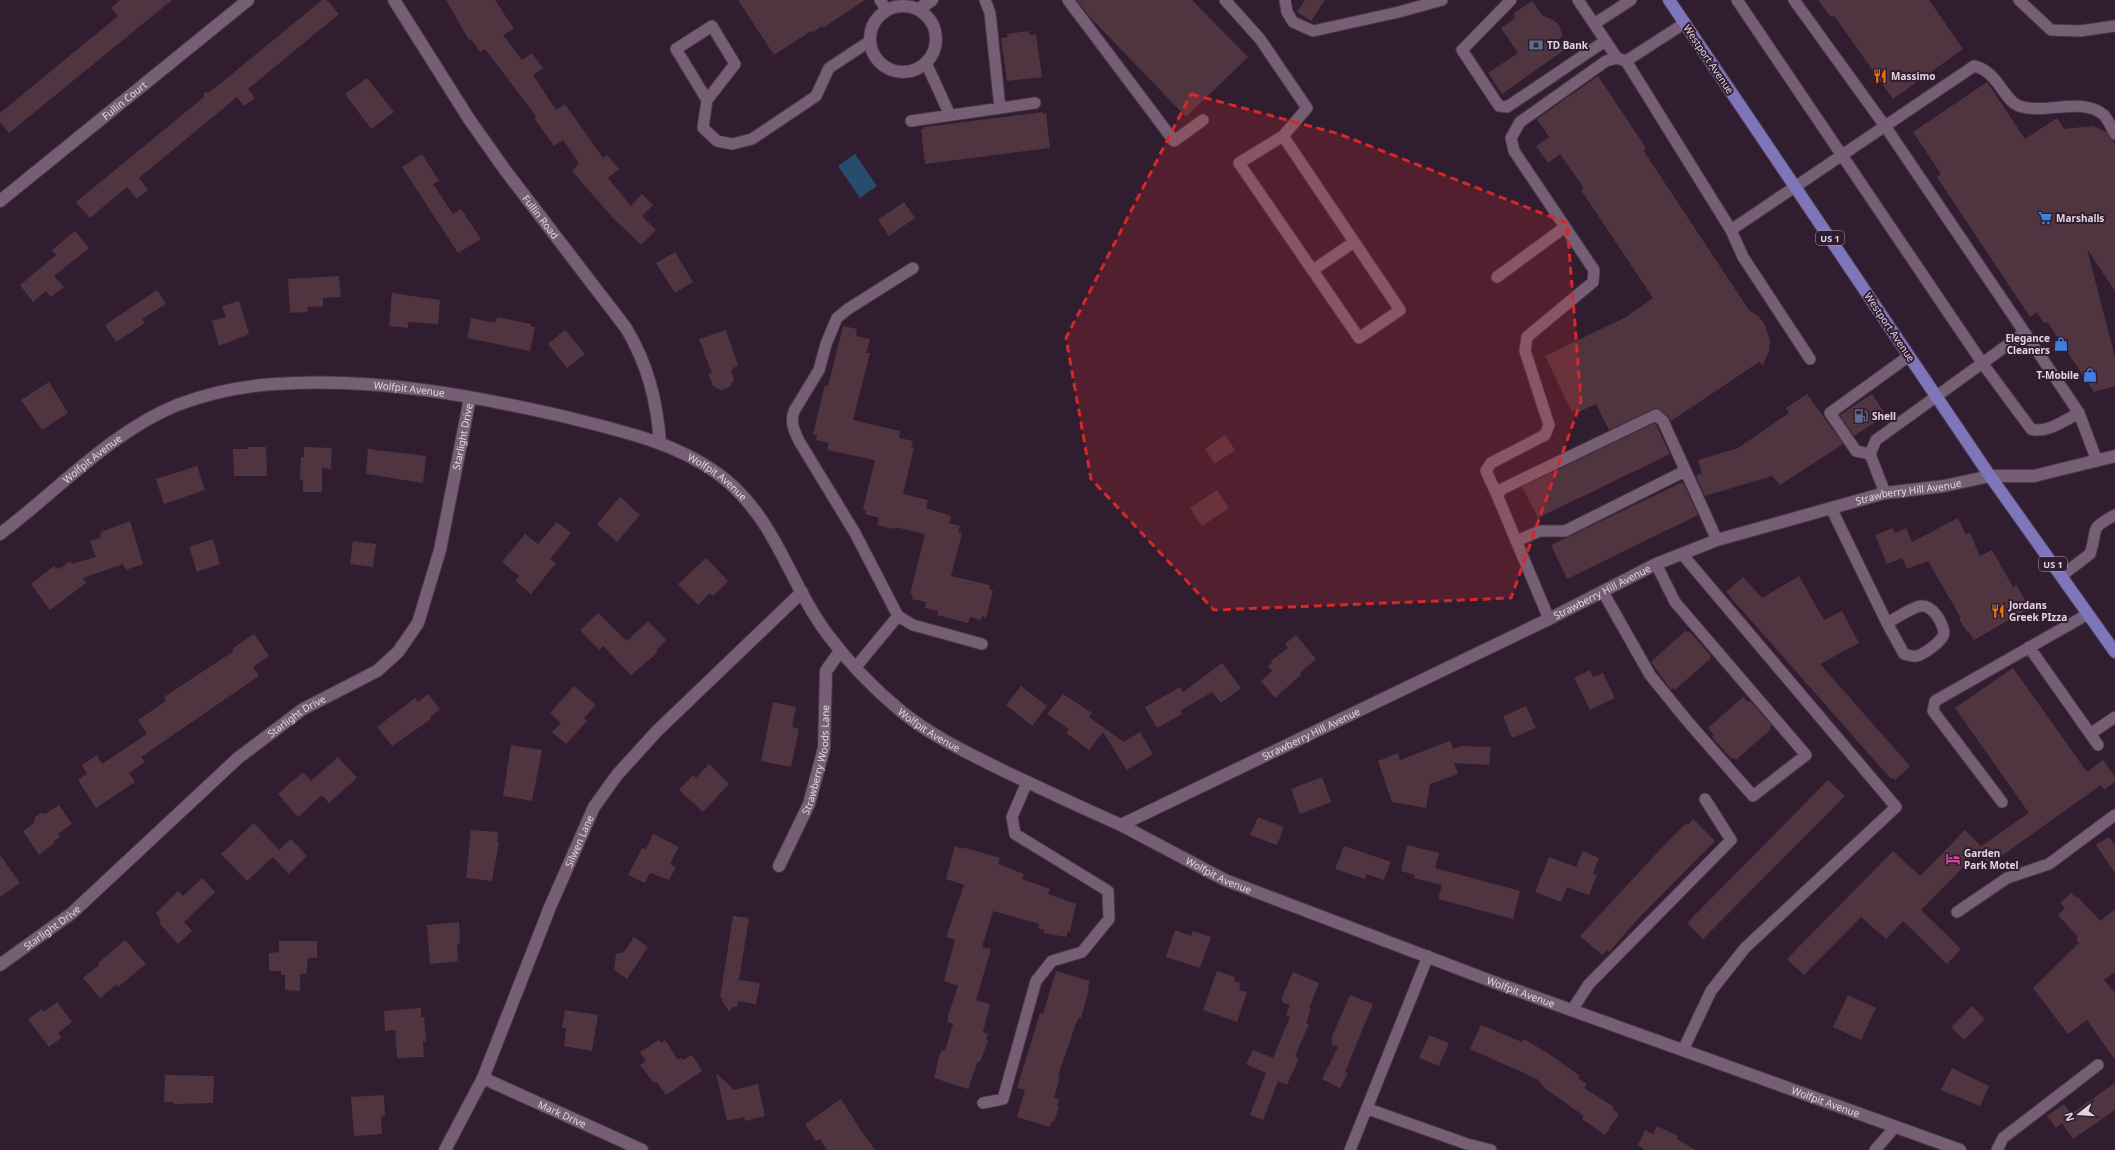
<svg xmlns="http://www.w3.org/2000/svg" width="2115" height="1150" viewBox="0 0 2115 1150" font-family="'Noto Sans',sans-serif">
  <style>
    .water { fill: #284c6d }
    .building { fill: #503541 }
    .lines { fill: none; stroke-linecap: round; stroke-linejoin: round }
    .service-casing { stroke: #473847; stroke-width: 13 }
    .minor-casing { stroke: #473847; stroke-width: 14 }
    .tertiary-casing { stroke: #473847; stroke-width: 14 }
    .secondary-casing { stroke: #473847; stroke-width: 14 }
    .primary-casing { stroke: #473847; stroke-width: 14 }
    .service { stroke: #765f74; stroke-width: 11 }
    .minor { stroke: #765f74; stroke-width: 12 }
    .tertiary { stroke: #765f74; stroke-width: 12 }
    .secondary { stroke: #765f74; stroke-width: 12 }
    .primary { stroke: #7e75bb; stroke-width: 12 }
    .marked { fill: #d62828; fill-opacity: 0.2; stroke: #d62828; stroke-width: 3; stroke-dasharray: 8 5; stroke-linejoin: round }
    .labels { text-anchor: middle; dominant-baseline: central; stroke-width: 4; stroke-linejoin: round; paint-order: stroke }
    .shield { fill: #301d2f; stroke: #ac9dab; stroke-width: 1 }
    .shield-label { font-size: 9px; font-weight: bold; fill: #e1d4e0 }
    .poi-label { font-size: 10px; font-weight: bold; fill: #e1d4e0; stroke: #301d2f; text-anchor: start }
    .street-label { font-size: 10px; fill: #e1d4e0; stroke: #301d2f }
  </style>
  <rect width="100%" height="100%" fill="#301d2f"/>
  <path class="water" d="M855 154 877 186 860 198 838 166Z"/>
  <path class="building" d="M120 0H172L9 133 0 122V113L118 16 111 8Z
    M322 0H327L339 14 248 89 255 98 244 106 237 97 139 178 148 190 137 199 127 187 90 218 76 202 204 97V93L209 92 220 84Z
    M446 0H495L514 29 503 35 522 60 532 53 543 68 533 75 556 110 565 104 603 158 607 155 619 169 608 178 631 206 642 194 653 205 642 216 656 230 641 245 613 218 572 171 579 163 563 140 554 146 534 118 536 116 485 49 480 52 471 39 469 40Z
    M738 0H865L823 28 822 26 812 33 811 31 774 55Z
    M1077 0H1192L1248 57 1186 117 1088 15Z
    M1305 0H1325L1311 21 1297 12Z
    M1818 0H1929L1963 49 1893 99 1835 17 1833 16 1831 17Z
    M1532 1 1542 15 1553 20 1559 25 1563 36 1557 40 1564 50 1502 94 1488 73 1518 53 1501 28 1515 18 1513 14Z
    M1029 31 1030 35 1036 34 1042 77 1007 81 1001 38 1008 37 1007 34Z
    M1598 76 1646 148 1643 150 1749 310 1758 316 1764 323 1770 340 1769 351 1763 365 1759 362 1671 421 1668 416 1656 408 1609 430 1596 404 1576 413 1575 410 1572 412 1545 356 1626 317 1653 298 1581 190 1584 188 1560 154 1548 163 1536 146 1549 137 1537 119Z
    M367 78 394 112 371 129 345 94Z
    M1987 82 2025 139 2057 118 2064 129 2093 126 2106 132 2115 144V291L2087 249 2115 357V386L2094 392 2048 323 2043 322 2037 312 2030 317 1937 177 1941 174 1913 132Z
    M1043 112V114L1046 113 1050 148 925 164 921 129H924V127Z
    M422 154 439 181 433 184 453 214 461 209 481 239 458 253 402 167Z
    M904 202 915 218 889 236 878 220Z
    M75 231 89 248 54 276 64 287 51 297 46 291 33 302 20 285 56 255 52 250Z
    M675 252 693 282 675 293 656 263Z
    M339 276 341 297 323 298V306L307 307 308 312 290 313 288 279Z
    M157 290 166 304 142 319 145 323 116 342 105 325Z
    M392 293 440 300 438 324 408 322V328L389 326Z
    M239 301 249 334 219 346 212 321 226 317 222 306Z
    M497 317 531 324 530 326 535 327 530 351 467 338 471 318 495 323Z
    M843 326 857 329 856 336 870 339 866 353H870L853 420 900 431 899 438 913 441 911 447 914 448 903 494 928 500 926 508 948 515 951 517 949 523 960 526 958 532 962 533 951 576 990 585 989 589 993 590 986 618 982 616 981 620 970 617 968 623 937 615 938 611 925 608 926 602 912 599 913 595 910 594 925 534 895 527 894 529 877 525 879 518 865 514 866 510 863 509 875 460 827 450 829 443 816 440 817 435 813 434 825 385 828 386Z
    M565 330 585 354 567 368 548 344Z
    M726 330 738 365 731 370 734 379 730 387 721 390 713 386 708 374 712 373 699 339Z
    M49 382 68 413 42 430 21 400Z
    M1807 394 1843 444 1780 485 1772 476 1705 496 1696 476 1702 473 1698 460 1738 448 1789 413 1786 408Z
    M1872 394 1886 415 1854 436 1840 415Z
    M1655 423 1670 454 1538 518 1522 487Z
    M1225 435 1235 450 1215 464 1205 449Z
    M248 447H266L267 476H234L233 449H248Z
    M304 447 332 448 331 469 322 468V492H303V480H300L301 457H304Z
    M368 449 426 456 423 483 366 474Z
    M197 466 205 490 164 504 156 479Z
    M1683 482 1698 515 1567 579 1551 545Z
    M1217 490 1229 508 1202 526 1190 508Z
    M620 497 640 515 617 542 597 524Z
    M1958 518 1966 535 1970 533 1980 556 1992 550 2013 587 2016 585 2030 608 1974 640 1968 631 1967 632 1959 619 1961 618 1928 561 1907 569 1902 558 1887 564 1875 535 1893 528 1895 533 1906 528 1912 542Z
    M130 521 143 564 126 570 123 564 83 578 86 583 50 610 31 584 54 566 56 569 59 567 60 569 70 561 72 564 96 557 90 541 100 538 101 532Z
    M557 522 571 533 550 559 556 563 531 594 515 581 519 576 502 562 525 534 538 544Z
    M213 539 220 564 197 572 189 547Z
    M353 541 376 544 373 567 350 564Z
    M706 558 728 581 713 596 710 593 698 605 678 584Z
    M1799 576 1824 620 1842 611 1859 643 1820 664 1910 766 1895 780 1893 778 1891 779 1726 592 1743 577 1762 598Z
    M598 613 627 641 648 621 666 640 656 651 657 653 631 675 603 646 599 650 580 630Z
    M1685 631 1687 633 1689 631 1711 656 1710 659 1675 690 1673 688 1671 690 1651 662Z
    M254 634 269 656 253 667 259 676 141 757 145 762 129 773 135 782 96 808 78 780 87 774 82 765 97 755 102 764 147 734 138 720 166 701 164 697 234 651 232 649Z
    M1296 635 1316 659 1300 673 1301 675 1275 698 1261 681 1272 671 1268 666 1272 663 1271 661 1288 648 1285 644Z
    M1222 663 1241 688 1221 703 1212 692 1180 711 1182 714 1157 728 1145 707 1180 687 1183 692Z
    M2013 668 2087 772 2103 760 2115 777V782L2104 790 2101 785 1990 864 1978 852 1921 910 1961 949 1947 964 1903 921 1886 939 1861 917 1804 975 1787 959 1893 851 1920 876 1965 830 1981 846 2029 813 1955 708Z
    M1590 670 1593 677 1603 673 1615 698 1590 710 1574 678Z
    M574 686 596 705 584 718 587 721 566 744 552 732 561 723 550 713Z
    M1021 686 1047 706 1032 726 1006 705Z
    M428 694 440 709 430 717 431 719 392 746 377 727 415 698 418 702Z
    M1063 694 1092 713 1089 717 1124 742 1140 732 1153 754 1127 770 1103 732 1089 750 1066 733 1069 729 1047 714Z
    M1743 697 1748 702 1750 701 1772 726 1770 727 1771 729 1736 760 1734 758 1732 759 1712 737 1714 735 1708 728Z
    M773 702 796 707 792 727 799 729 791 767 761 761Z
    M1526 706 1536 728 1512 738 1503 716Z
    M1450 741 1453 749 1462 746 1491 747 1489 765 1454 763 1458 774 1430 784 1426 808 1392 802 1378 761 1398 753 1400 760Z
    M511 745 542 750 532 801 503 796Z
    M338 757 357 778 329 803 322 795 298 817 278 794 303 772 311 781Z
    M709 764 729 784 703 812 679 790 693 775 696 778Z
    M1322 777 1331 802 1300 814 1291 789Z
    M1828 780 1845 796 1703 939 1687 923Z
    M59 805 72 824 58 834 60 837 53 842 54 843 39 855 23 831 34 823 35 817 41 813 45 814Z
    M1258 817 1284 827 1277 845 1250 835Z
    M1693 819 1715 841 1635 922 1609 952 1607 950 1602 955 1580 936 1656 854 1686 823 1688 825Z
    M254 823 279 850 291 839 307 856 289 874 273 857 247 881 221 854Z
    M471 830 498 832 497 842H499L492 881 466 878Z
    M653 834 679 847 670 864 676 867 669 880 650 873 645 883 628 875 642 848 646 849Z
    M2109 837 2115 845V873L2096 845Z
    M1407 845 1439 853 1435 868 1520 891 1513 919 1438 899 1442 885 1414 878 1415 875 1401 871Z
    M955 846 963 849V847L1000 858 998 864 1024 874 1022 879 1050 889 1048 894 1076 904 1070 932 1068 931 1066 937 1044 933V930L1038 928 1039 924 993 911 982 947 991 949 976 1000 990 1004 983 1032 988 1034 986 1040 988 1041 980 1062 978 1061 968 1089 934 1078 939 1056 942 1050 945 1051 953 1024 948 1022V1016L958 986 944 981 955 940 946 937 964 885 946 879Z
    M1344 846 1391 862 1384 880 1367 874 1365 879 1335 869Z
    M1583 851 1599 858 1593 874 1597 875 1589 895 1567 887 1561 902 1535 892 1549 857 1576 867Z
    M0 855 20 883 0 897Z
    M202 878 215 892 184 922 192 931 178 944 159 923 161 922 156 913 178 891 183 896Z
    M2071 893 2076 898 2078 897 2100 921 2115 909V972L2104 980 2115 993V1060L2087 1020 2068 1034 2033 988 2079 943 2076 939 2078 937 2058 915 2065 908 2060 903Z
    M733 916 749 918 739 980 760 983 756 1004 738 1001 737 1007H733L729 1011 722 1001 723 999 720 998Z
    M459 922 460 943 457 944 458 961 430 964 427 925Z
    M1175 930 1191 936 1193 931 1211 937 1200 968 1166 957Z
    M634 937 648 947 627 979 614 970 616 954 624 952Z
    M125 940 146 964 118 987 116 985 100 998 83 978 99 965 98 963Z
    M279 941H317V958H308L306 974H300V991L285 990V975H281V971H269V953L279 952Z
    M1056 971 1090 981 1088 989H1089L1081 1018 1079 1017 1076 1023 1058 1076 1060 1077 1054 1098 1059 1099 1057 1107H1059L1054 1122 1052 1121 1050 1127 1017 1117 1025 1090 1017 1088 1040 1013 1043 1014Z
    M1217 971 1235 977 1234 981 1241 983 1239 990 1247 992 1237 1022 1203 1010Z
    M1293 972 1319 983 1309 1008H1311L1306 1023 1309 1024 1295 1056 1299 1058 1287 1085 1278 1081 1263 1120 1250 1115 1266 1073 1246 1064 1253 1050 1273 1058 1290 1017 1286 1015 1290 1005 1282 1002 1283 1000 1281 999Z
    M1350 995 1373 1004 1345 1072 1348 1073 1340 1088 1322 1079 1338 1047 1331 1044 1333 1040 1331 1039Z
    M1848 995 1876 1008 1861 1040 1833 1027Z
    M57 1002 72 1022 58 1033 61 1038 49 1047 28 1019 42 1009 44 1012Z
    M1972 1006 1985 1019 1964 1040 1951 1027Z
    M421 1008V1017H424L426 1041 423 1042 424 1057 397 1058 395 1030 385 1031 384 1011Z
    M565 1010 598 1015 592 1051 564 1046 566 1028H562Z
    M1481 1025 1522 1042 1524 1039 1552 1056 1580 1076 1578 1078 1587 1084 1584 1088 1614 1107 1612 1109 1619 1114 1605 1135 1582 1119 1584 1116 1546 1089 1537 1079 1470 1049Z
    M1429 1035 1449 1043 1439 1066 1419 1058Z
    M659 1040 661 1043 665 1040 678 1060 681 1058 683 1060 692 1055 702 1071 666 1095 657 1082H653L640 1065 646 1061 640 1052Z
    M1952 1068 1989 1086 1980 1106 1941 1090Z
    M716 1073 734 1090 758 1084 765 1116 745 1121 744 1117 727 1121Z
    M165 1075 214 1076 213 1103 173 1104V1102H164Z
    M2115 1083V1110L2073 1139 2062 1123 2056 1128 2047 1116 2064 1104 2071 1114Z
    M384 1095 385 1116 381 1117 382 1134 354 1136 351 1097Z
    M841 1099 860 1129 875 1150H827L820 1139 816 1141 805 1124Z
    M1657 1126 1678 1136 1677 1139 1696 1150H1645L1638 1145 1645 1130 1653 1134Z"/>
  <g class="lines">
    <defs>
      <path id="service" d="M880 0 886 9
        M985 0 990 13 1000 108
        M1068 0 1174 141 1203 120
        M1225 0 1260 39 1307 108 1283 136 1239 163 1359 338 1400 310 1283 136
        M1285 0 1287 12 1293 22 1313 31 1399 12 1442 0
        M1511 0 1462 50 1499 106 1507 107 1605 41
        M1578 0 1617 58
        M1737 0 1983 364 2031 429C2046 434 2065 420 2079 413
        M1794 0 1885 126 2079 413 2097 461
        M2019 0 2051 30 2080 31 2115 26
        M1594 24 1631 0
        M1626 61 1685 23
        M926 63 950 115
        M707 100 735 64 712 26 676 49 707 100 703 128 717 141 732 144 752 139 816 96 829 68 870 41
        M911 121 1035 103
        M1731 230 1974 66C1998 71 2004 101 2019 106 2046 115 2081 96 2104 115 2108 120 2112 128 2115 134
        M1313 270 1354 242
        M1497 277 1565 227
        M1870 454 1876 440 2024 333
        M1885 493 1870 454 1856 451 1830 413 1909 356
        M1497 495 1486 471 1491 463 1545 435 1549 425 1525 351 1527 337 1593 282 1594 270 1514 151 1511 138 1520 122 1606 61 1617 58 1626 61 1731 230 1743 257 1810 359
        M1831 508 1887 623 1904 654C1908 655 1913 657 1917 656 1924 654 1945 640 1944 632 1942 622 1933 605 1921 606 1912 607 1895 619 1887 623
        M1516 541 1540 531H1565L1685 471
        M1682 554 1896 807 1745 948 1711 991 1683 1050
        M2061 576 2090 554C2099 528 2087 530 2115 515
        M1603 592 1650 675 1689 723 1753 796 1806 755 1675 602 1656 564
        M898 616 913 625 982 644
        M1549 619 1497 495 1502 489 1656 415 1663 421 1717 540
        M2029 647 2098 745
        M855 668 898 616 855 533 799 441C794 430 790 423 794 411L819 370 826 344 837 318 848 309 913 268
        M2090 734 2115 717
        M2002 802 1933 711 1935 701 2088 614
        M1957 912 2007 878 2049 864 2115 815
        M1572 1010 1589 984 1731 840 1705 799
        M983 1103 1003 1099 1036 981 1052 961 1082 952 1109 919 1108 891 1015 834 1012 817 1027 782
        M1368 1109 1467 1144 1491 1150
        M1350 1150 1428 956
        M1875 1150 1895 1127
        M1997 1150 2003 1138 2098 1065"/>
      <g id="minor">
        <path id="s1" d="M394 0 469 119 505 170 626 328C648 365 657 401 660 443"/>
        <circle cx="903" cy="39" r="33"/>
        <path d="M919 9 932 0"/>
        <path id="s2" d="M0 201 248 0"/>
        <path id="s3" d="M1121 825 1225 880 1499 984 1960 1150"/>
        <path id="s4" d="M779 866 809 804 824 748 826 671 840 651"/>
        <path id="s5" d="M0 965 72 913 238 758 303 709 377 671 398 652 418 623 440 550 470 398"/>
        <path id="s6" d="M483 1078 642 1150"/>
        <path id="s7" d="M445 1150 483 1078 550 907 594 807 617 775 657 731 802 592"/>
      </g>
      <g id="tertiary">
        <path id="s8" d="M0 534C57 491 111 432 177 405 209 393 241 386 275 384 372 377 471 395 566 417 621 431 681 443 726 480 778 524 789 583 828 635 849 663 874 689 902 712 933 737 970 754 1006 772 1044 790 1082 808 1121 825L1549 619 1656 564 1717 540 1885 493 1944 486 1990 476"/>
      </g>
      <path id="secondary" d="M1990 476H2034L2115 456"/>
      <path id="primary" d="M1669 0 1990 476 2115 652"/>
    </defs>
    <use href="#service" class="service-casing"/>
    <use href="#minor" class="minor-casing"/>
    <use href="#tertiary" class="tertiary-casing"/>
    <use href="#secondary" class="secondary-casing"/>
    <use href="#primary" class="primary-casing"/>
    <use href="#service" class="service"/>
    <use href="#minor" class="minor"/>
    <use href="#tertiary" class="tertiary"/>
    <use href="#secondary" class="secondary"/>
    <use href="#primary" class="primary"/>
  </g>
  <path class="marked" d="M1191 94 1339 134 1567 223 1581 401 1511 598 1214 610 1091 479 1066 338Z"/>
  <defs>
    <symbol id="bank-bare" viewBox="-9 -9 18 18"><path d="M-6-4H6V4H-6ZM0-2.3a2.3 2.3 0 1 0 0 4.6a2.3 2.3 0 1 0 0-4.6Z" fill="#5c6f8a" stroke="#301d2f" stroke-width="2.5" paint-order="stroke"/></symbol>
    <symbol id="restaurant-bare" viewBox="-9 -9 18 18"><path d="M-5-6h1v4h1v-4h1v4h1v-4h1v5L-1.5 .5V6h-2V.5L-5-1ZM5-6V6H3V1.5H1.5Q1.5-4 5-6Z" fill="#e8710a" stroke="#301d2f" stroke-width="2.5" paint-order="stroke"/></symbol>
    <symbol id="supermarket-bare" viewBox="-9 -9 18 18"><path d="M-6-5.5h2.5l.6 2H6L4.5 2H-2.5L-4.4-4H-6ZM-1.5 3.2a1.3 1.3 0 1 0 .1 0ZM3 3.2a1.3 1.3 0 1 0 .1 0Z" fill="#3f7fe0" stroke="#301d2f" stroke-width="2.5" paint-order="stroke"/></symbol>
    <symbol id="shop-bare" viewBox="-9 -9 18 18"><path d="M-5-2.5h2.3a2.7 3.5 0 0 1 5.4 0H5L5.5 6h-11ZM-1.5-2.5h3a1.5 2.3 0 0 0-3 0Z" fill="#3f7fe0" stroke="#301d2f" stroke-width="2.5" paint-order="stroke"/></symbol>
    <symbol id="fuel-bare" viewBox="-9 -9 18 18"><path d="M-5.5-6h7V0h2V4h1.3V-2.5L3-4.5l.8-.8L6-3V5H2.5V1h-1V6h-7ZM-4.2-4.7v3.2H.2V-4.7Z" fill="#5c6f8a" stroke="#301d2f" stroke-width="2.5" paint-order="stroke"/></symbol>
    <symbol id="hotel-bare" viewBox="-9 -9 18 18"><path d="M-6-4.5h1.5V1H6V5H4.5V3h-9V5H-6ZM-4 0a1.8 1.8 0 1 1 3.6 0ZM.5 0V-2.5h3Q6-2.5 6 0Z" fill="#d1479c" stroke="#301d2f" stroke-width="2.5" paint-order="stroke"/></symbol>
  </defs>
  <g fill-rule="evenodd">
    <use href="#bank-bare" x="1526" y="35" width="20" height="20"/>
    <use href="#restaurant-bare" x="1870" y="66" width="20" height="20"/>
    <use href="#supermarket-bare" x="2035" y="208" width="20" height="20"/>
    <use href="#shop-bare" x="2051" y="334" width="20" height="20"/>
    <use href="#shop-bare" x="2080" y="365" width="20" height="20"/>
    <use href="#fuel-bare" x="1851" y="406" width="20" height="20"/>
    <use href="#restaurant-bare" x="1988" y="601" width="20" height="20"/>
    <use href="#hotel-bare" x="1943" y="849" width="20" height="20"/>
  </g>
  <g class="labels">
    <g class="shield">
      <rect x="1816" y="231" width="28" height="14" rx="3"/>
      <rect x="2039" y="557" width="28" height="14" rx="3"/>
    </g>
    <g class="shield-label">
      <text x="1830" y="238">US 1</text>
      <text x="2053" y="564">US 1</text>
    </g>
    <g class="poi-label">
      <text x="1547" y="45">TD Bank</text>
      <text x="1891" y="76">Massimo</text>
      <text x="2056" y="218">Marshalls</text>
      <text x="2050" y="338" text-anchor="end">Elegance<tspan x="2050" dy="12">Cleaners</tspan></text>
      <text x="2079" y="375" text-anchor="end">T-Mobile</text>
      <text x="1872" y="416">Shell</text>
      <text x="2009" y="605">Jordans<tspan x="2009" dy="12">Greek PIzza</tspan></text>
      <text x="1964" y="853">Garden<tspan x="1964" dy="12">Park Motel</tspan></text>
    </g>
    <g class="street-label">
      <text transform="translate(1709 59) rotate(56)">Westport Avenue</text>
      <text stroke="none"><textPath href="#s2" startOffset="160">Fullin Court</textPath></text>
      <text stroke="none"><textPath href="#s1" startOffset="262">Fullin Road</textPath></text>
      <text transform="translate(1890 327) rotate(56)">Westport Avenue</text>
      <text stroke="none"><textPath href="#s8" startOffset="455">Wolfpit Avenue</textPath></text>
      <text stroke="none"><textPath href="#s5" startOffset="736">Starlight Drive</textPath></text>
      <text stroke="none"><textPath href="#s8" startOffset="119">Wolfpit Avenue</textPath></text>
      <text stroke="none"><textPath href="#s8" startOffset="779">Wolfpit Avenue</textPath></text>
      <text stroke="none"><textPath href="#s8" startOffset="2187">Strawberry Hill Avenue</textPath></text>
      <text stroke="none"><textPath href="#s8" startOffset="1863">Strawberry Hill Avenue</textPath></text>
      <text stroke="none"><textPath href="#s5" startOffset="388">Starlight Drive</textPath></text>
      <text stroke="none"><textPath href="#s8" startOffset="1114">Wolfpit Avenue</textPath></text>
      <text stroke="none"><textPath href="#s8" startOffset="1539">Strawberry Hill Avenue</textPath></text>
      <text stroke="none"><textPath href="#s4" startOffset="114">Strawberry Woods Lane</textPath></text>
      <text stroke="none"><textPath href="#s7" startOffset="337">Silwen Lane</textPath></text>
      <text stroke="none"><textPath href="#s3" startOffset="110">Wolfpit Avenue</textPath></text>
      <text stroke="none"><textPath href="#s5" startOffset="64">Starlight Drive</textPath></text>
      <text stroke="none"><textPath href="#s3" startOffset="434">Wolfpit Avenue</textPath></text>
      <text stroke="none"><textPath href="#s3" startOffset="758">Wolfpit Avenue</textPath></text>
      <text stroke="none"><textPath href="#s6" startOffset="87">Mark Drive</textPath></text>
    </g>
  </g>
  <g transform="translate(2079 1114) rotate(253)" stroke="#301d2f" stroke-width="3" paint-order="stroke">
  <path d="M0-3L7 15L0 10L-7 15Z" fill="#e1d4e0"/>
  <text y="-6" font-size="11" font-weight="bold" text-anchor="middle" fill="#e1d4e0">N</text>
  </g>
</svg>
